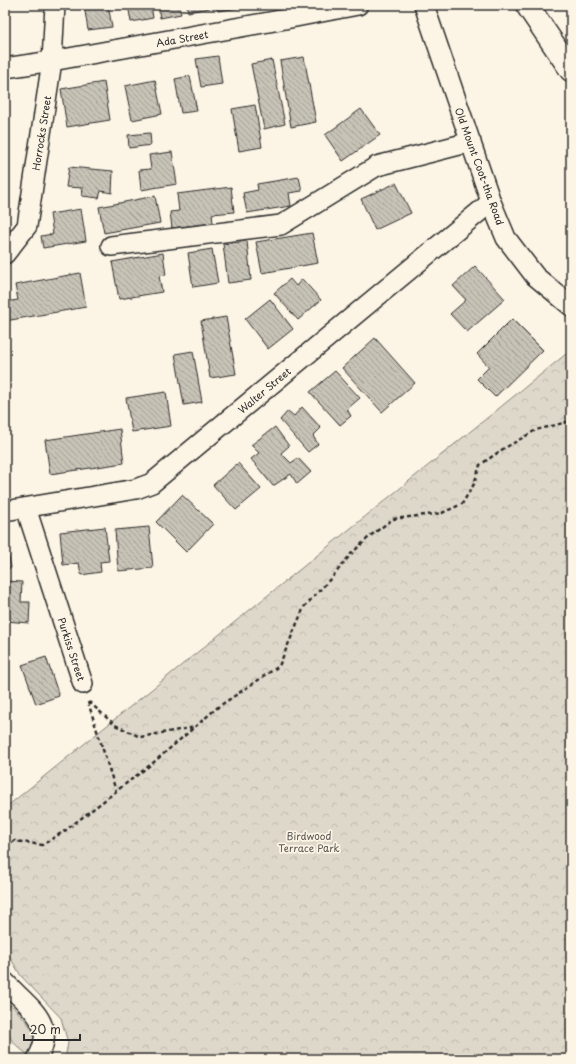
<svg xmlns="http://www.w3.org/2000/svg" width="576" height="1064" viewBox="0 0 576 1064" font-family="'Playpen Sans',sans-serif">
  <style>
    .green { fill: #ded8ca; stroke: #84827a }
    .forest { fill: url(#forest-crowns); stroke: #84827a }
    .building { fill: url(#building-back-hatch); stroke: #2b2b2b }
    .lines { fill: none; stroke-linecap: round; stroke-linejoin: round }
    .minor-casing { stroke: #2b2b2b; stroke-width: 22 }
    .major-casing { stroke: #2b2b2b; stroke-width: 25 }
    .path { stroke: #2b2b2b; stroke-width: 2.5; stroke-dasharray: 4 3; stroke-linecap: butt }
    .minor { stroke: #fcf5e5; stroke-width: 19 }
    .major { stroke: #fcf5e5; stroke-width: 22 }
    .labels { text-anchor: middle; dominant-baseline: central; stroke-width: 3.5; stroke-linejoin: round; paint-order: stroke }
    .street-label { font-size: 10px; fill: #2b2b2b; stroke: #fcf5e5 }
    .park-label { font-size: 10px; fill: #585653; stroke: #fcf5e5 }
  </style>
  <defs>
    <pattern id="forest-crowns" width="20" height="18" patternUnits="userSpaceOnUse"><rect width="20" height="18" fill="#ded8ca"/><path d="M2 6a3 3 0 1 1 6 0M12 15a3 3 0 1 1 6 0" fill="none" stroke="#bfbaae"/></pattern>
    <pattern id="building-back-hatch" width="6" height="6" patternUnits="userSpaceOnUse"><rect width="6" height="6" fill="#c8c3b7"/><path d="M-1 5l2 2M0 0l6 6M5-1l2 2" fill="none" stroke="#a39f95"/></pattern>
  </defs>
  <rect width="100%" height="100%" fill="#fcf5e5"/>
  <filter id="ink" filterUnits="userSpaceOnUse"><feTurbulence type="fractalNoise" baseFrequency=".025" numOctaves="2"/><feDisplacementMap in="SourceGraphic" scale="8" xChannelSelector="R" yChannelSelector="G"/><feConvolveMatrix kernelMatrix="1 2 1 2 8 2 1 2 1" color-interpolation-filters="sRGB"/></filter>
  <g filter="url(#ink)">
    <path class="green" d="M11 1005C17 1011 32 1026 34 1034 34 1040 32 1047 30 1053L27 1054C5 1038 7 1032 8 1007Z"/>
    <path class="forest" d="M571 350V1059H65L68 1043 61 1018 21 976 7 952 5 945V808Z"/>
    <path class="building" d="M84 5H108L112 27 88 30Z
      M128 5H151L153 18 131 22Z
      M158 5H179L181 14 160 18Z
      M187 5H209L210 8 188 12Z
      M217 5H239V8L218 11Z
      M218 56 222 84 201 87 196 59Z
      M304 57 316 122 291 127 280 61Z
      M272 60 285 124 264 129 251 64Z
      M190 76 197 111 181 113 175 79Z
      M155 80 162 114 132 120 125 86Z
      M104 82 110 120 67 127 61 89Z
      M255 105 262 147 239 151 232 109Z
      M361 109 380 135 343 161 325 135Z
      M150 133 151 145 129 148 128 135Z
      M172 152 177 184 141 190 139 170 151 169 149 155Z
      M69 167 113 171 112 193 101 191 99 198 82 196 83 188 66 187Z
      M299 177 302 191 289 193 291 206 247 213 243 193 258 190 257 184Z
      M396 183 411 213 375 230 361 199Z
      M231 187 234 212 212 214 213 223 172 228 170 212 179 211 177 194Z
      M155 196 160 223 104 233 99 207Z
      M81 209 86 241 43 248 41 236 53 234 50 214Z
      M312 233 318 263 262 273 256 242Z
      M247 241 251 280 228 283 223 244Z
      M212 249 218 283 193 287 188 253Z
      M163 253 166 275 159 276 162 292 119 299 112 262Z
      M475 266 505 299 467 332 450 314 466 300 453 286Z
      M80 273 86 307 5 321V302L18 300 15 285Z
      M290 279 296 286 302 279 321 300 298 320 274 293Z
      M270 299 293 329 268 349 245 319Z
      M226 317 236 374 210 378 201 321Z
      M512 319 543 350 495 397 477 379 489 367 477 354Z
      M375 338 415 383 382 412 342 368Z
      M193 351 202 402 184 405 175 354Z
      M335 371 360 398 347 409 351 416 340 425 310 392Z
      M166 392 171 426 132 432 126 398Z
      M302 407 321 428 313 436 318 444 308 452 280 420 288 411 294 416Z
      M275 427 289 446 281 453 291 463 298 458 311 472 297 484 291 474 273 486 251 459 259 453 251 445Z
      M120 429 124 463 50 474 45 440Z
      M238 463 261 489 236 510 213 485Z
      M182 495 213 524 186 552 156 522Z
      M105 527 109 561 100 562 101 572 81 575 79 563 63 565 60 532Z
      M149 527 153 568 118 571 115 530Z
      M5 536 11 568 5 569Z
      M5 581 22 582 21 602H30L29 623 5 621Z
      M46 657 59 696 36 704 22 665Z"/>
    <g class="lines">
      <defs>
        <path id="minor" d="M424 5 491 202 506 238 535 276 571 306
          M5 68 52 61 280 20 358 5
          M111 246 281 225 377 166 471 142
          M5 254 27 226 52 61 55 5
          M26 508 83 684
          M5 511 136 489 152 483 491 202
          M5 982C27 1006 59 1023 37 1059"/>
        <path id="major" d="M527 5 571 70"/>
      </defs>
      <use href="#minor" class="minor-casing"/>
      <use href="#major" class="major-casing"/>
      <path class="path" d="M88 702 116 791
        M89 702 115 725 140 737 195 727
        M5 844 15 841 42 845 66 830 154 762 218 707 279 666 304 607 334 575 351 554 370 536 393 519 442 513 462 504 474 484 480 465 503 449 536 430 571 421"/>
      <use href="#minor" class="minor"/>
      <use href="#major" class="major"/>
    </g>
  </g>
  <g class="labels">
    <g class="street-label">
      <text transform="translate(182 38) rotate(-10)">Ada Street</text>
      <text transform="translate(41 133) rotate(-81)">Horrocks Street</text>
      <text transform="translate(480 166) rotate(70)">Old Mount Coot-tha Road</text>
      <text transform="translate(264 390) rotate(-40)">Walter Street</text>
      <text transform="translate(72 649) rotate(72)">Purkiss Street</text>
    </g>
    <g class="park-label">
      <text x="309" y="835">Birdwood<tspan x="309" dy="12">Terrace Park</tspan></text>
    </g>
  </g>
  <rect width="576" height="1064" fill="none" stroke="#fcf5e5" stroke-width="20"/>
  <rect x="10" y="10" width="556" height="1044" fill="none" stroke="#2b2b2b" stroke-width="1.5" filter="url(#ink)"/>
  <path d="M24 1034v6h56v-6" fill="none" stroke="#2b2b2b" stroke-width="2"/>
  <text x="30" y="1034" font-size="12" fill="#2b2b2b" stroke="#fcf5e5" stroke-width="3" paint-order="stroke">20 m</text>
</svg>
